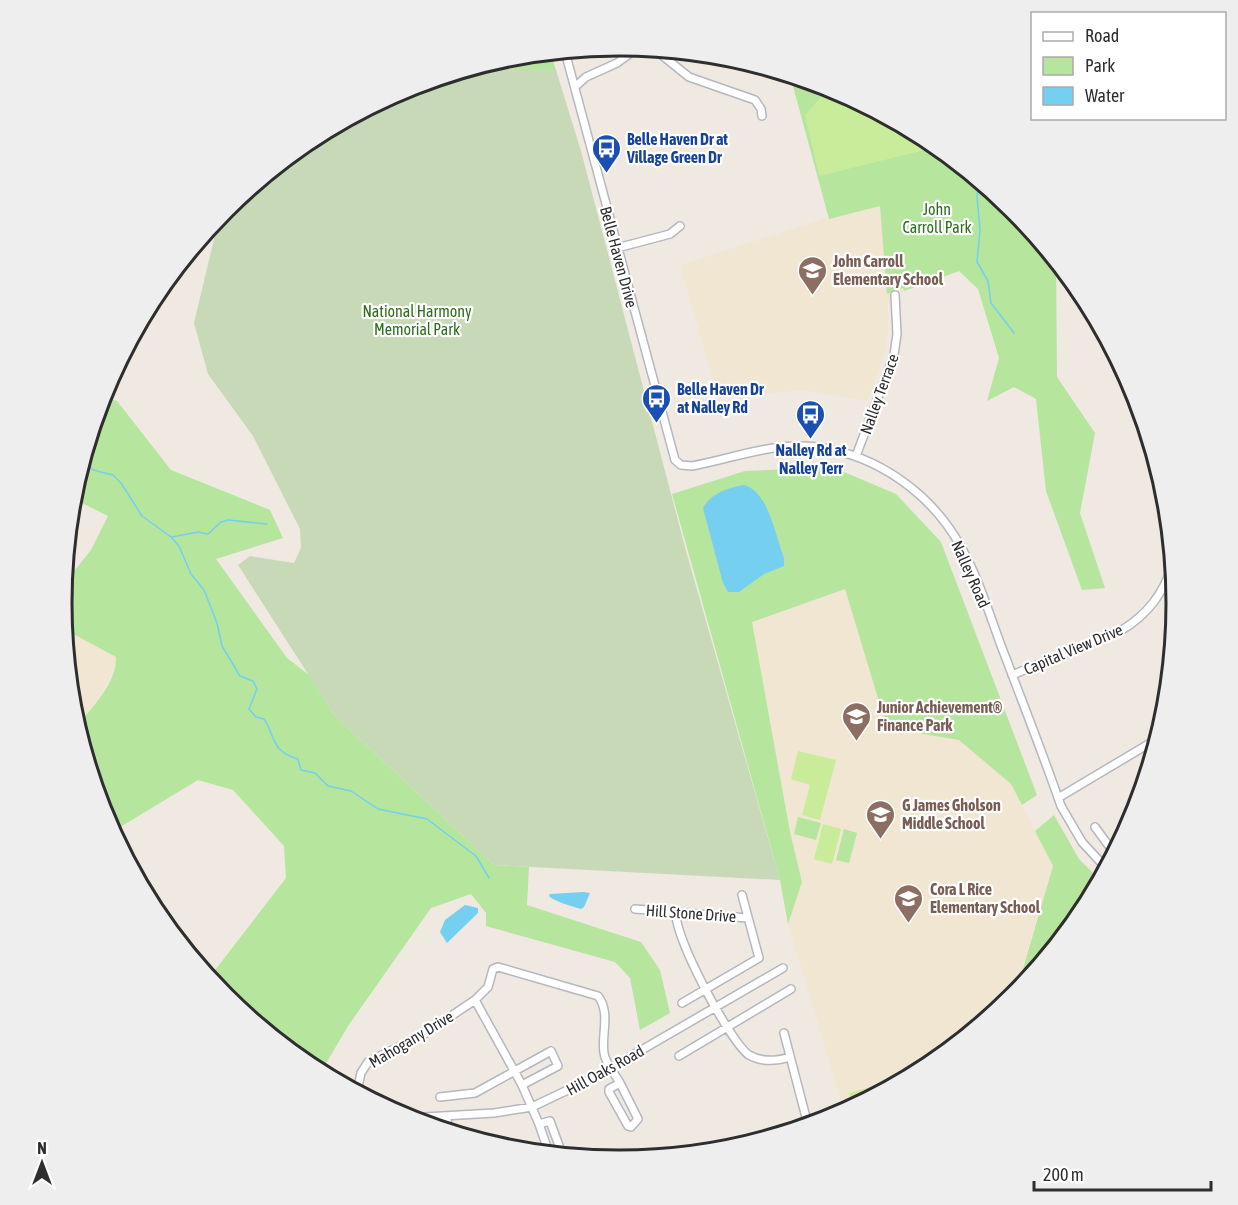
<svg xmlns="http://www.w3.org/2000/svg" width="1238" height="1205" viewBox="0 0 1238 1205" font-family="'Asap Condensed',sans-serif">
  <style>
    .education { fill: #f0e6d1 }
    .green { fill: #b6e59e }
    .cemetery { fill: #c8d9b8 }
    .pitch { fill: #c9ec9a }
    .water { fill: #75cff0 }
    .lines { fill: none; stroke-linecap: round; stroke-linejoin: round }
    .stream { stroke: #75cff0; stroke-width: 1.5 }
    .minor-casing { stroke: #b4b7c1; stroke-width: 10 }
    .minor { stroke: #fff; stroke-width: 7 }
    .labels { text-anchor: middle; dominant-baseline: central; stroke-width: 4.5; stroke-linejoin: round; paint-order: stroke }
    .transit-label { font-size: 16px; font-weight: bold; fill: #164399; stroke: #fff; text-anchor: start }
    .park-label { font-size: 16px; fill: #2c6e1b; stroke: #fff }
    .street-label { font-size: 16px; fill: #2e2e2e; stroke: #fff }
    .education-label { font-size: 16px; font-weight: bold; fill: #785e54; stroke: #fff; text-anchor: start }
    .rim { fill: none; stroke: #2e2e2e; stroke-width: 3 }
  </style>
  <rect width="100%" height="100%" fill="#efe9e1"/>
  <path class="education" d="M929 149 907 230 904 291 888 304V338L878 375 867 401 803 390 718 398 680 265 832 216Z
    M845 589 887 728 959 740 1011 784 1053 866 1013 997 928 1066 844 1111 788 924 802 881 790 832 751 622Z
    M64 629 116 657V666L101 695 77 726 72 711Z"/>
  <path class="green" d="M550 52 556 70H515L488 63 511 56Z
    M790 75 833 88 929 139 1013 209 1056 260 1057 377 1095 433 1080 513 1105 588 1082 590 1046 491 1036 399 1014 387 987 401 999 358 978 289 959 271 904 291 903 288 887 294 880 206 829 219Z
    M261 178 257 199 235 200Z
    M102 397 117 401 171 470 270 510 283 538 216 559 287 658 309 675 335 716 494 865 529 867 527 905 641 942 660 970 670 1013 640 1030 630 978 615 962 486 926V913L471 894 431 908 348 1026 321 1072 309 1066 225 996 209 978 286 878 284 846 233 790 198 780 112 832 104 816 77 726C92 707 117 683 116 657L64 629 63 585 91 550 108 516 72 498Z
    M832 467 896 494 941 542 1037 795 1022 805 1011 784 959 740 887 728 845 589 752 622 790 832 802 882 788 924 780 880 672 494 745 471Z
    M1054 815 1079 859 1100 880 1082 913 1016 993 1053 866 1035 831Z
    M798 817 821 823 816 840 794 834Z
    M844 829 857 833 849 863 836 860Z"/>
  <path class="cemetery" d="M488 63 515 70H556L581 151 686 551 780 880 494 865 335 716 238 565 250 556 294 563 301 548 300 529 253 436 208 374 194 323 220 214 235 200 256 199 261 178 310 139 406 87Z"/>
  <path class="pitch" d="M830 87 929 139V149L819 176 805 115Z
    M798 751 836 760 820 820 802 815 810 785 791 779Z
    M823 824 841 829 832 864 814 859Z
    M909 1077 854 1106 849 1093Z"/>
  <path class="water" d="M744 485C769 492 775 535 784 558V566L764 574 739 592H728L723 583 703 508C712 493 727 488 744 485Z
    M583 892 590 893 584 907 581 909C574 907 553 901 549 896L550 894Z
    M465 905 478 908V913L447 943 440 932 445 920Z"/>
  <g class="lines">
    <path class="stream" d="M979 180 977 197 980 230 977 262 988 281 991 303 1014 333
      M82 460 93 470 113 475 121 483 142 516 171 537 179 546 191 574 204 590 217 623 222 646 240 676 253 681 257 689 249 709 256 717 264 719C275 735 271 752 298 759L301 770 315 773 328 786 351 791 378 809 427 819 476 856 489 878
      M172 537 198 532 208 534 221 522 228 520 267 524"/>
    <defs>
      <path id="minor" d="M653 48 689 77 755 100 761 109 762 116
        M567 59 675 460 681 465 692 466C735 458 773 442 817 447 878 455 932 494 961 547 981 582 992 624 1007 661 1025 709 1044 757 1061 806L1082 842 1106 868
        M576 86 586 77 617 63 639 47
        M617 248 670 234 680 226
        M856 456 894 355 897 334 895 295
        M1012 675 1122 630C1148 614 1163 594 1173 564
        M1058 798 1157 739
        M1095 827 1114 853
        M635 909 748 918
        M676 912C673 935 730 1042 749 1055 761 1062 777 1061 790 1057
        M475 1000 522 1085 539 1124
        M682 1003 759 958 742 895
        M784 1033 808 1125
        M679 1056 791 989
        M620 1083 638 1119 631 1127 628 1126 609 1092V1089Z
        M357 1092 361 1073 368 1062 423 1035 475 1000 488 987 493 969 498 967 598 996C611 1013 601 1034 604 1053 605 1063 615 1074 620 1083
        M440 1097 475 1093 551 1051 558 1066 522 1085
        M447 1117 448 1130
        M408 1118 494 1113 532 1107 595 1077 783 968
        M491 1144 503 1143
        M549 1153 539 1124 550 1121 562 1154"/>
    </defs>
    <use href="#minor" class="minor-casing"/>
    <use href="#minor" class="minor"/>
  </g>
  <defs>
    <symbol id="bus-pin" viewBox="-11 -11 22 30"><path d="M0 17L-7.5 6A9.5 9.5 0 1 1 7.5 6Z" fill="#1a4fb4" stroke="#fff"/><path d="M-5-6H5V4H4V6H2V4H-2V6H-4V4H-5ZM-3.5-4V0h7V-4ZM-3.5 1.2v1.5H-2V1.2ZM2 1.2v1.5H3.5V1.2Z" fill="#fff"/></symbol>
    <symbol id="school-pin" viewBox="-11 -11 22 30"><path d="M0 17L-7.5 6A9.5 9.5 0 1 1 7.5 6Z" fill="#8d6e63" stroke="#fff"/><path d="M0-5L7-2L0 1L-7-2ZM-4 1L0 2.5L4 1V4Q0 6-4 4Z" fill="#fff"/></symbol>
  </defs>
  <g fill-rule="evenodd">
    <use href="#bus-pin" x="590" y="132" width="33" height="45"/>
    <use href="#school-pin" x="796" y="254" width="33" height="45"/>
    <use href="#bus-pin" x="640" y="382" width="33" height="45"/>
    <use href="#bus-pin" x="794" y="398" width="33" height="45"/>
    <use href="#school-pin" x="840" y="700" width="33" height="45"/>
    <use href="#school-pin" x="864" y="798" width="33" height="45"/>
    <use href="#school-pin" x="892" y="882" width="33" height="45"/>
  </g>
  <g class="labels">
    <g class="transit-label">
      <text x="627" y="139">Belle Haven Dr at<tspan x="627" dy="18">Village Green Dr</tspan></text>
      <text x="677" y="389">Belle Haven Dr<tspan x="677" dy="18">at Nalley Rd</tspan></text>
      <text x="811" y="450" text-anchor="middle">Nalley Rd at<tspan x="811" dy="18">Nalley Terr</tspan></text>
    </g>
    <g class="park-label">
      <text x="937" y="209">John<tspan x="937" dy="18">Carroll Park</tspan></text>
      <text x="417" y="311">National Harmony<tspan x="417" dy="18">Memorial Park</tspan></text>
    </g>
    <g class="street-label">
      <text transform="translate(619 257) rotate(75)">Belle Haven Drive</text>
      <text transform="translate(879 394) rotate(-70)">Nalley Terrace</text>
      <text transform="translate(971 574) rotate(66)">Nalley Road</text>
      <text transform="translate(1073 649) rotate(-23)">Capital View Drive</text>
      <text transform="translate(691 913) rotate(4)">Hill Stone Drive</text>
      <text transform="translate(411 1039) rotate(-31)">Mahogany Drive</text>
      <text transform="translate(605 1070) rotate(-29)">Hill Oaks Road</text>
    </g>
    <g class="education-label">
      <text x="833" y="261">John Carroll<tspan x="833" dy="18">Elementary School</tspan></text>
      <text x="877" y="707">Junior Achievement®<tspan x="877" dy="18">Finance Park</tspan></text>
      <text x="902" y="805">G James Gholson<tspan x="902" dy="18">Middle School</tspan></text>
      <text x="930" y="889">Cora L Rice<tspan x="930" dy="18">Elementary School</tspan></text>
    </g>
  </g>
  <path d="M0 0H1238V1205H0ZM72 603a547 547 0 1 1 1094 0a547 547 0 1 1-1094 0Z" fill="#eee" fill-rule="evenodd"/>
  <path class="rim" d="M72 603a547 547 0 1 1 1094 0a547 547 0 1 1-1094 0Z"/>
  <rect x="1031" y="12" width="195" height="108" fill="#ffffff" stroke="#ababab" stroke-width="1.5"/>
  <rect x="1043" y="32" width="30" height="9" fill="#ffffff" stroke="#ababab" stroke-width="1.5"/>
  <text x="1085" y="42" font-size="18" fill="#2e2e2e">Road</text>
  <rect x="1043" y="57" width="30" height="18" fill="#b6e59e" stroke="#ababab" stroke-width="1.5"/>
  <text x="1085" y="72" font-size="18" fill="#2e2e2e">Park</text>
  <rect x="1043" y="87" width="30" height="18" fill="#75cff0" stroke="#ababab" stroke-width="1.5"/>
  <text x="1085" y="102" font-size="18" fill="#2e2e2e">Water</text>
  <g transform="translate(42 1163)" stroke="#ffffff" stroke-width="4.5" paint-order="stroke">
  <path d="M0-4.5L10 22L0 15L-10 22Z" fill="#2e2e2e"/>
  <text y="-9" font-size="16" font-weight="bold" text-anchor="middle" fill="#2e2e2e">N</text>
  </g>
  <path d="M1034 1181v9h177v-9" fill="none" stroke="#2e2e2e" stroke-width="3"/>
  <text x="1043" y="1181" font-size="18" fill="#2e2e2e" stroke="#ffffff" stroke-width="4.5" paint-order="stroke">200 m</text>
</svg>
